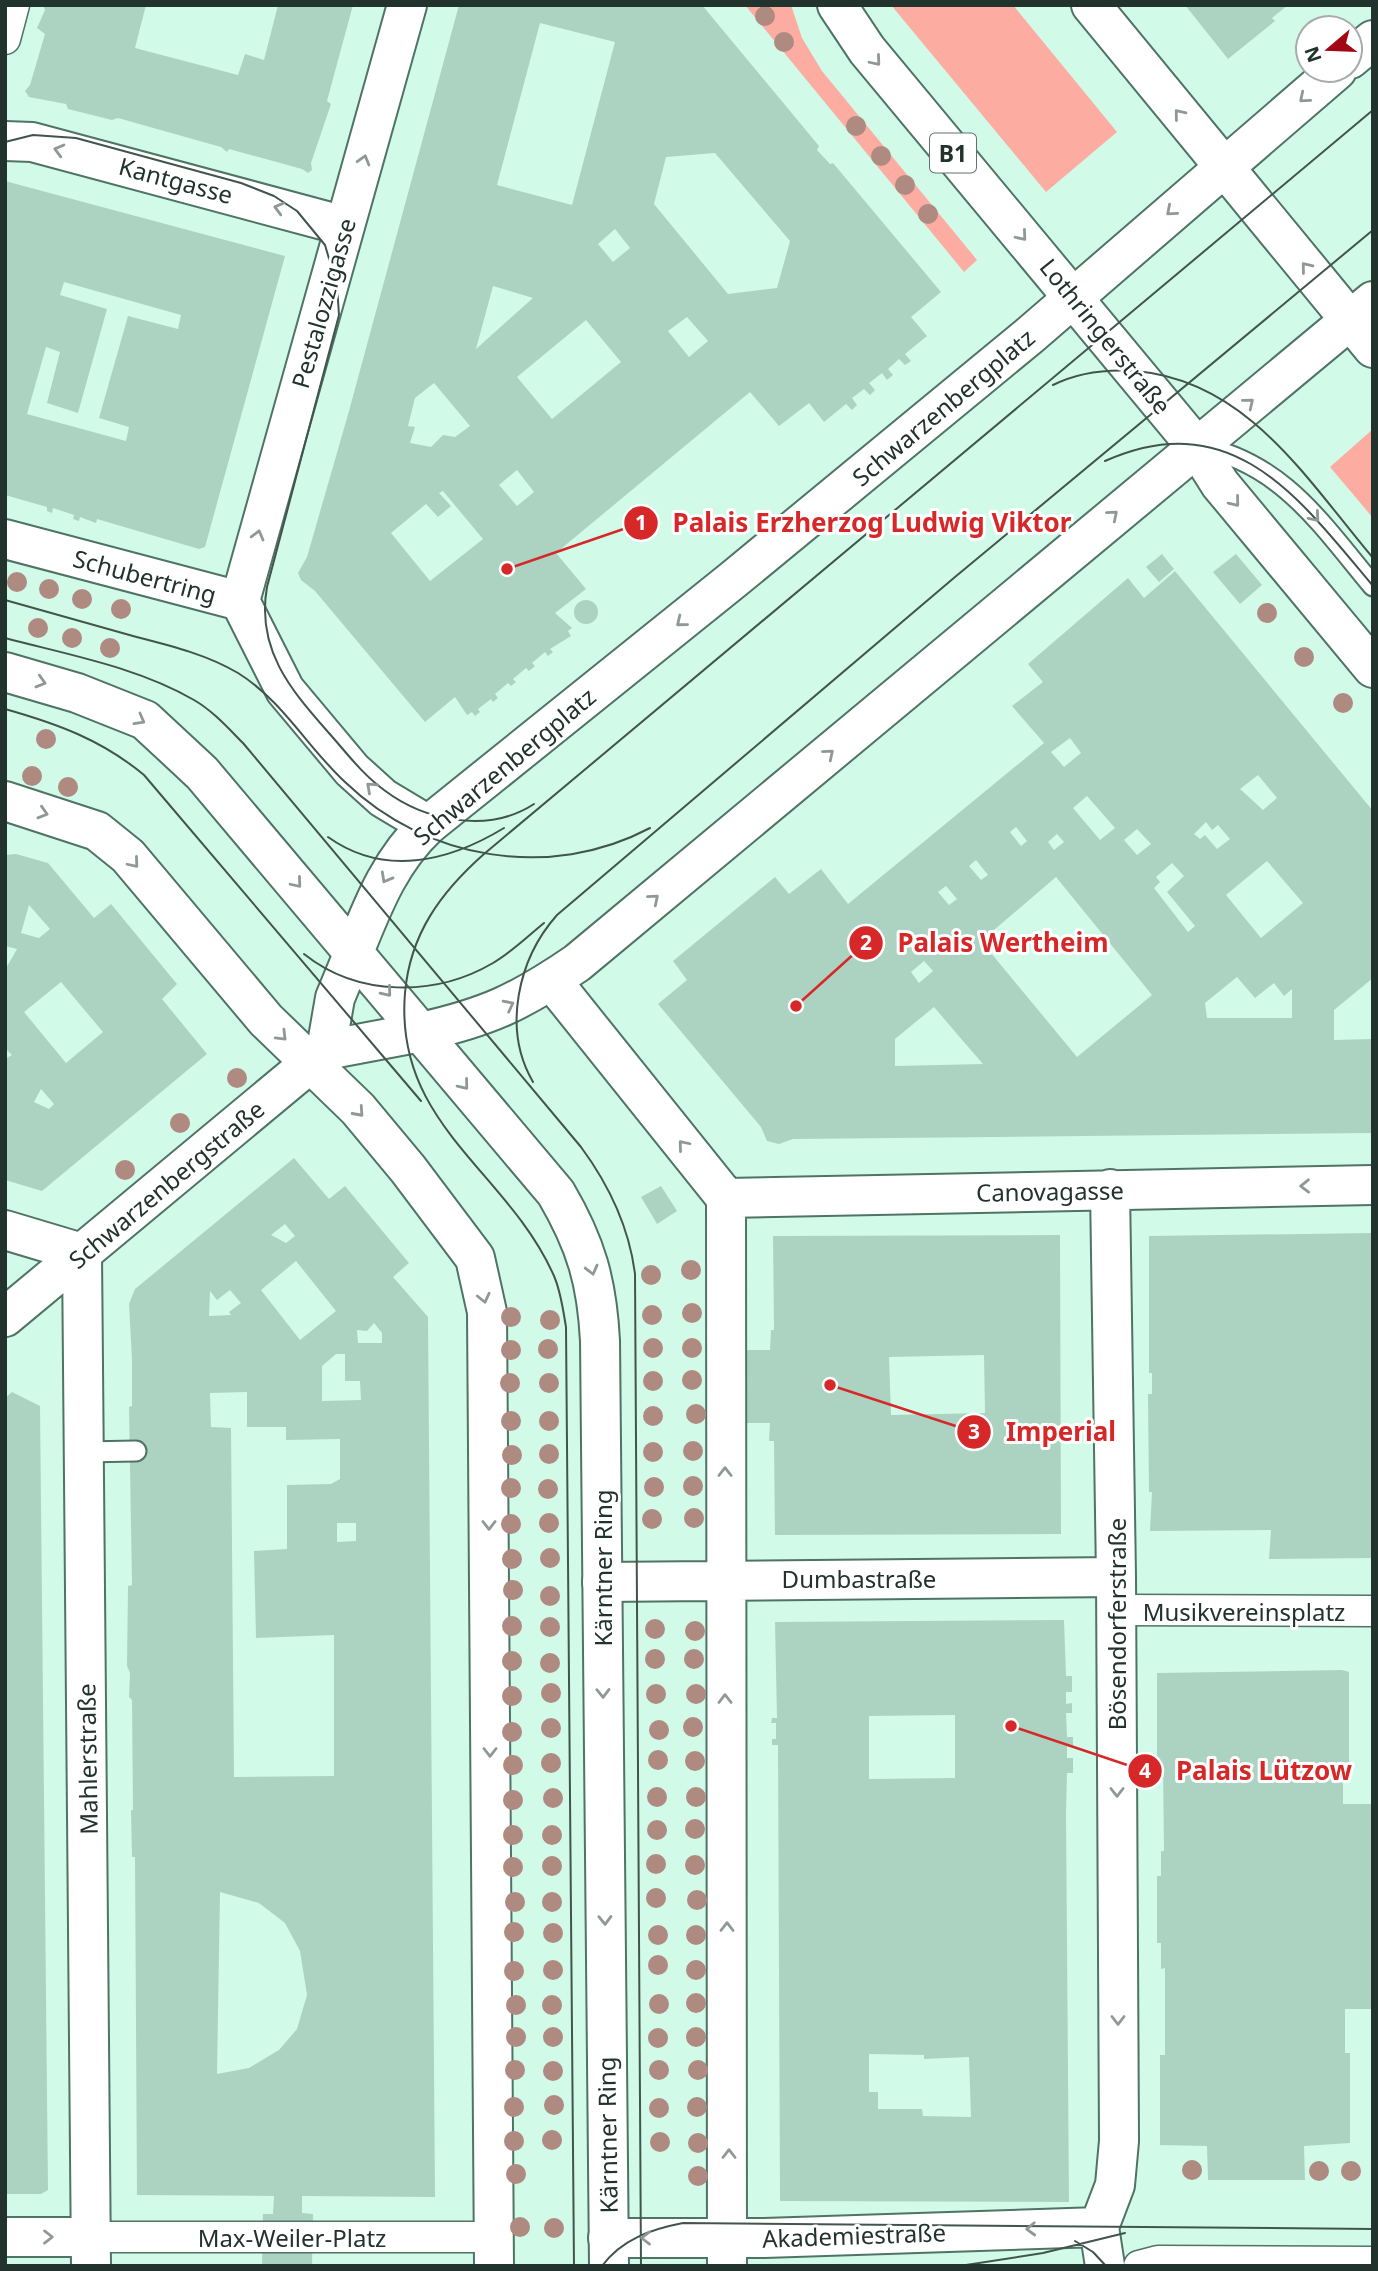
<svg xmlns="http://www.w3.org/2000/svg" width="1378" height="2271" viewBox="0 0 1378 2271" font-family="'Noto Sans',sans-serif">
  <style>
    .green { fill: #fdaca2 }
    .building { fill: #acd3c2; fill-rule: evenodd }
    .lines { fill: none; stroke-linecap: round; stroke-linejoin: round }
    .service-casing { stroke: #4f7365; stroke-width: 23 }
    .pedestrian-casing { stroke: #4f7365; stroke-width: 33 }
    .minor-casing { stroke: #4f7365; stroke-width: 42 }
    .secondary-casing { stroke: #4f7365; stroke-width: 42 }
    .primary-casing { stroke: #4f7365; stroke-width: 42 }
    .service { stroke: #fff; stroke-width: 19 }
    .pedestrian { stroke: #fff; stroke-width: 30 }
    .minor { stroke: #fff; stroke-width: 38 }
    .secondary { stroke: #fff; stroke-width: 38 }
    .primary { stroke: #fff; stroke-width: 38 }
    .tram { stroke: #41554d; stroke-width: 2 }
    .tree { fill: #ae8a80 }
    .oneway { stroke: #909896 }
    .labels { text-anchor: middle; dominant-baseline: central; stroke-width: 6; stroke-linejoin: round; paint-order: stroke }
    .shield { fill: #fff; stroke: #64706b; stroke-width: 2 }
    .shield-label { font-size: 23px; font-weight: bold; fill: #22322c }
    .street-label { font-size: 24px; fill: #22322c; stroke: #fff }
    .leader { fill: none; stroke: #d62828; stroke-width: 2.5 }
    .callout-dot { fill: #d62828; stroke: #fff; stroke-width: 2.5 }
    .mark-label { font-size: 21px; text-anchor: middle; font-weight: bold; fill: #fff }
    .callout-label { font-size: 26px; text-anchor: middle; font-weight: bold; fill: #d62828; stroke: #fff; stroke-width: 6; stroke-linejoin: round; paint-order: stroke }
  </style>
  <rect width="100%" height="100%" fill="#d2fae9"/>
  <path class="green" d="M745 5H791L802 38 822 71 977 260 964 272Z
    M891 5H1013L1117 132 1046 192Z
    M1373 429V518L1330 467Z"/>
  <path class="building" d="M43 5H146L135 48 238 75 245 54 264 60 278 5H353L327 101 331 104 311 163 312 170 308 173 302 169 229 149 227 152 221 147 118 118 112 120 68 109 66 104 29 97 25 91 30 85 45 34 37 28 45 10Z
    M459 5H702L819 146 817 150 830 164 833 163 941 292 911 317 927 336 905 354 911 361 905 365 899 359 888 369 893 375 887 380 882 373 869 383 875 390 870 395 864 389 852 398 857 405 852 410 846 404 824 422 809 403 779 426 750 392 556 553 586 589 555 613 572 628 568 631 571 636 550 649 553 652 548 656 545 652 532 663 535 666 529 671 526 668 513 679 516 682 511 686 508 683 495 694 498 698 493 702 491 699 478 709 480 712 475 716 472 712 467 715 455 697 425 722 315 591 301 580 298 573 307 557 349 411ZM540 23 615 42 572 205 497 185ZM715 153 790 241 777 288 728 294 654 204 666 157ZM615 229 630 248 613 262 598 244ZM493 286 533 298 476 349ZM687 317 708 341 689 357 668 331ZM586 320 621 362 552 419 517 377ZM434 383 470 426 455 437 443 435 431 447 410 443 415 427 408 426 415 398ZM517 470 534 492 517 506 499 485ZM443 491 483 539 430 581 391 533 426 504 438 517 451 506 439 493Z
    M1185 5H1288L1272 18 1275 21 1228 59Z
    M5 181 285 256 205 547 199 549 97 519 96 523 80 517 79 521 73 519 74 515 53 508 52 513 47 511V507L5 495ZM64 282 181 315 178 329 128 316 99 418 129 427 126 441 27 414 46 347 60 352 47 403 78 413 107 309 60 295Z
    M1162 554 1174 569 1159 582 1146 567Z
    M1236 554 1262 585 1240 604 1213 572Z
    M1175 571 1373 811V978L1334 1010V1040L1373 1039V1133L793 1139 779 1144 767 1141 761 1127 658 1004 687 980 673 961 775 877 789 894 821 869 848 904 1044 743 1012 706 1043 682 1028 664 1128 578 1144 598ZM1070 738 1081 753 1064 767 1051 752ZM1258 775 1277 798 1263 810 1240 789ZM1087 796 1115 828 1100 840 1073 808ZM1206 822 1212 830 1218 825 1230 839 1217 849 1205 835 1200 839 1194 834ZM1016 827 1027 841 1021 846 1010 832ZM1137 829 1151 844 1137 855 1124 840ZM1057 834 1064 842 1054 850 1048 842ZM976 860 988 875 981 880 969 866ZM1267 861 1303 903 1261 938 1226 895ZM1172 863 1184 876 1167 892 1195 926 1188 932 1154 888 1160 882 1156 877ZM1056 877 1152 995 1077 1057 991 953 1004 942 994 930ZM946 886 957 899 949 905 938 892ZM924 961 933 971 919 983 911 972ZM1237 977 1255 998 1274 983 1284 996 1292 989V1018H1207L1205 1003ZM934 1007 963 1041 983 1064 895 1066V1039Z
    M574 612a12 12 0 1 1 24 0a12 12 0 1 1-24 0Z
    M16 854 48 863 94 918 111 904 177 984 162 999 207 1054 42 1191 5 1180V1059L12 1055 5 1048V970L17 949 5 946V855ZM29 905 50 929 39 938 21 933ZM61 982 103 1032 66 1063 24 1012ZM41 1089 54 1104 49 1109 34 1102Z
    M294 1158 329 1199 345 1186 409 1263 393 1277 428 1317 435 2197 302 2196V2213L313 2214 312 2266H262L263 2214H273L274 2196 137 2195 135 1857H132L131 1810H133L132 1700 129 1697 130 1673 127 1666 128 1586 132 1585 129 1407 132 1406V1360L129 1304 135 1289ZM285 1224 295 1236 286 1243 271 1235ZM296 1261 336 1311 300 1340 261 1290ZM230 1290 241 1303 229 1312 231 1315 209 1316 210 1291 217 1300ZM374 1323 382 1333V1343H358L357 1330 367 1331ZM336 1354H345V1381H360L361 1400 322 1401V1366ZM247 1392V1427H286V1440L340 1439V1479L331 1484 287 1485V1549L254 1551 256 1638 334 1635V1776L234 1777 231 1428 211 1427 210 1393ZM337 1523H356V1541L337 1542ZM220 1892 259 1903 285 1923 300 1951 307 1995 297 2029 279 2050 249 2068 217 2074Z
    M661 1186 677 1211 657 1224 641 1197Z
    M1373 1233V1558L1269 1559 1271 1530 1150 1531 1152 1492H1149L1148 1394H1152V1373H1149V1236Z
    M1060 1235 1061 1534 775 1535 774 1441H769L770 1423H738L739 1350H770L771 1330H774L773 1236ZM984 1355 985 1413 891 1415 889 1357Z
    M12 1392 40 1406 48 2190 41 2194H5V1398Z
    M1064 1620 1066 1676H1072V1692H1066V1704L1072 1703V1713H1066L1067 1737H1073V1746H1067V1758H1073V1773H1067L1066 1813 1069 2202 780 2201 778 1745H772V1739H776V1723H771L772 1718H777L775 1622ZM955 1715V1778L869 1779V1716ZM869 2054 924 2055V2059L969 2057 971 2117 923 2116 922 2109H878V2092H869Z
    M1342 1670 1349 1672V1763L1343 1764V1804H1373V2009H1345V2053H1350V2143L1304 2146 1305 2180H1208L1207 2146 1160 2145V2055H1165V1968L1161 1969V1943H1157V1876H1161V1851H1164L1163 1765H1157V1673Z"/>
  <g class="lines">
    <defs>
      <path id="service" d="M1197 446C1282 462 1321 524 1373 586
        M84 1452 136 1451"/>
      <path id="pedestrian" d="M5 39 14 5
        M1116 1610 1373 1611
        M91 2237H494
        M1139 2266 1158 2261 1373 2262"/>
      <path id="minor" d="M5 141 32 142 345 226
        M5 539 240 601 285 690 352 770 383 798 428 825
        M240 601 407 5
        M5 801 97 831 128 856 266 1020 358 1109 408 1169 475 1258 487 1312 494 2266
        M552 981 726 1198 727 2266
        M326 1050 335 998 354 952
        M726 1198 1373 1185
        M5 1230 82 1253
        M82 1253 91 2266
        M5 1317 326 1050 421 1032
        M602 1582 1116 1577
        M5 2237H91
        M608 2238H764L1099 2227
        M1105 2266 1099 2227 1115 2185 1119 2141 1116 1577 1110 1189"/>
      <path id="secondary" d="M1350 59 1373 40
        M5 672 77 693 145 720 202 773 556 1193C586 1244 597 1282 600 1341L609 2266
        M354 952C373 905 390 860 428 825L734 579 1029 336 1337 70
        M421 1032C488 1017 520 1002 577 963L1373 301"/>
      <path id="primary" d="M837 5 867 50 1196 446 1220 484 1373 668
        M1091 5 1373 348"/>
    </defs>
    <use href="#service" class="service-casing"/>
    <use href="#pedestrian" class="pedestrian-casing"/>
    <use href="#minor" class="minor-casing"/>
    <use href="#secondary" class="secondary-casing"/>
    <use href="#primary" class="primary-casing"/>
    <use href="#service" class="service"/>
    <use href="#pedestrian" class="pedestrian"/>
    <use href="#minor" class="minor"/>
    <use href="#secondary" class="secondary"/>
    <use href="#primary" class="primary"/>
    <path class="tram" d="M5 142 33 135 76 138 241 183 274 196 297 211 325 245 337 286 339 315 267 587C256 649 290 689 328 732 346 752 362 774 384 790 425 821 488 834 534 804
      M1053 385C1079 372 1108 369 1136 371 1248 381 1307 480 1373 558
      M1105 461C1233 404 1300 499 1373 586
      M5 600C48 612 90 624 133 636 168 645 206 654 238 673 283 701 307 747 345 782 426 860 550 881 650 828
      M5 638C69 655 137 667 194 700 213 711 228 728 243 743L581 1147C609 1185 629 1226 635 1274L641 2266
      M5 709C58 724 102 740 144 775L421 1101
      M328 837C384 877 448 862 504 828
      M304 954C358 997 435 997 493 963 512 952 528 936 544 923
      M533 1082C502 1029 518 959 557 915L955 577 1373 230
      M1075 2241 1093 2252 1106 2266
      M574 2266 566 1327C563 1310 561 1292 554 1276 508 1171 394 1125 405 993 410 934 441 892 484 854L1373 110
      M602 2266C622 2239 652 2229 683 2223L1373 2229
      M782 2266 966 2265 1043 2253 1125 2233"/>
  </g>
  <g class="tree">
    <circle cx="765" cy="16" r="10"/>
    <circle cx="784" cy="42" r="10"/>
    <circle cx="856" cy="126" r="10"/>
    <circle cx="881" cy="156" r="10"/>
    <circle cx="905" cy="185" r="10"/>
    <circle cx="928" cy="214" r="10"/>
    <circle cx="17" cy="582" r="10"/>
    <circle cx="49" cy="589" r="10"/>
    <circle cx="82" cy="599" r="10"/>
    <circle cx="121" cy="609" r="10"/>
    <circle cx="1267" cy="613" r="10"/>
    <circle cx="38" cy="628" r="10"/>
    <circle cx="72" cy="638" r="10"/>
    <circle cx="110" cy="648" r="10"/>
    <circle cx="1304" cy="657" r="10"/>
    <circle cx="1343" cy="703" r="10"/>
    <circle cx="46" cy="739" r="10"/>
    <circle cx="32" cy="776" r="10"/>
    <circle cx="68" cy="787" r="10"/>
    <circle cx="237" cy="1078" r="10"/>
    <circle cx="180" cy="1123" r="10"/>
    <circle cx="125" cy="1170" r="10"/>
    <circle cx="691" cy="1270" r="10"/>
    <circle cx="651" cy="1275" r="10"/>
    <circle cx="692" cy="1313" r="10"/>
    <circle cx="652" cy="1315" r="10"/>
    <circle cx="511" cy="1317" r="10"/>
    <circle cx="550" cy="1320" r="10"/>
    <circle cx="653" cy="1348" r="10"/>
    <circle cx="692" cy="1348" r="10"/>
    <circle cx="548" cy="1349" r="10"/>
    <circle cx="511" cy="1350" r="10"/>
    <circle cx="692" cy="1380" r="10"/>
    <circle cx="653" cy="1381" r="10"/>
    <circle cx="510" cy="1383" r="10"/>
    <circle cx="549" cy="1383" r="10"/>
    <circle cx="696" cy="1414" r="10"/>
    <circle cx="653" cy="1416" r="10"/>
    <circle cx="511" cy="1421" r="10"/>
    <circle cx="549" cy="1421" r="10"/>
    <circle cx="693" cy="1451" r="10"/>
    <circle cx="653" cy="1452" r="10"/>
    <circle cx="549" cy="1454" r="10"/>
    <circle cx="512" cy="1455" r="10"/>
    <circle cx="693" cy="1486" r="10"/>
    <circle cx="654" cy="1487" r="10"/>
    <circle cx="511" cy="1488" r="10"/>
    <circle cx="548" cy="1489" r="10"/>
    <circle cx="694" cy="1518" r="10"/>
    <circle cx="652" cy="1519" r="10"/>
    <circle cx="549" cy="1523" r="10"/>
    <circle cx="511" cy="1524" r="10"/>
    <circle cx="550" cy="1558" r="10"/>
    <circle cx="512" cy="1559" r="10"/>
    <circle cx="513" cy="1590" r="10"/>
    <circle cx="550" cy="1596" r="10"/>
    <circle cx="512" cy="1626" r="10"/>
    <circle cx="550" cy="1627" r="10"/>
    <circle cx="655" cy="1629" r="10"/>
    <circle cx="695" cy="1631" r="10"/>
    <circle cx="655" cy="1659" r="10"/>
    <circle cx="694" cy="1659" r="10"/>
    <circle cx="512" cy="1661" r="10"/>
    <circle cx="550" cy="1663" r="10"/>
    <circle cx="551" cy="1693" r="10"/>
    <circle cx="656" cy="1694" r="10"/>
    <circle cx="696" cy="1694" r="10"/>
    <circle cx="512" cy="1696" r="10"/>
    <circle cx="693" cy="1727" r="10"/>
    <circle cx="551" cy="1728" r="10"/>
    <circle cx="659" cy="1730" r="10"/>
    <circle cx="512" cy="1732" r="10"/>
    <circle cx="658" cy="1760" r="10"/>
    <circle cx="695" cy="1761" r="10"/>
    <circle cx="551" cy="1763" r="10"/>
    <circle cx="513" cy="1765" r="10"/>
    <circle cx="657" cy="1797" r="10"/>
    <circle cx="696" cy="1797" r="10"/>
    <circle cx="553" cy="1798" r="10"/>
    <circle cx="513" cy="1800" r="10"/>
    <circle cx="695" cy="1829" r="10"/>
    <circle cx="657" cy="1830" r="10"/>
    <circle cx="513" cy="1835" r="10"/>
    <circle cx="552" cy="1835" r="10"/>
    <circle cx="656" cy="1864" r="10"/>
    <circle cx="695" cy="1865" r="10"/>
    <circle cx="552" cy="1866" r="10"/>
    <circle cx="513" cy="1867" r="10"/>
    <circle cx="656" cy="1898" r="10"/>
    <circle cx="697" cy="1900" r="10"/>
    <circle cx="515" cy="1902" r="10"/>
    <circle cx="552" cy="1902" r="10"/>
    <circle cx="514" cy="1932" r="10"/>
    <circle cx="553" cy="1933" r="10"/>
    <circle cx="658" cy="1935" r="10"/>
    <circle cx="696" cy="1935" r="10"/>
    <circle cx="658" cy="1965" r="10"/>
    <circle cx="553" cy="1970" r="10"/>
    <circle cx="696" cy="1970" r="10"/>
    <circle cx="514" cy="1971" r="10"/>
    <circle cx="696" cy="2003" r="10"/>
    <circle cx="659" cy="2004" r="10"/>
    <circle cx="516" cy="2005" r="10"/>
    <circle cx="552" cy="2005" r="10"/>
    <circle cx="516" cy="2037" r="10"/>
    <circle cx="553" cy="2037" r="10"/>
    <circle cx="696" cy="2037" r="10"/>
    <circle cx="658" cy="2038" r="10"/>
    <circle cx="515" cy="2070" r="10"/>
    <circle cx="659" cy="2070" r="10"/>
    <circle cx="698" cy="2070" r="10"/>
    <circle cx="553" cy="2071" r="10"/>
    <circle cx="554" cy="2105" r="10"/>
    <circle cx="514" cy="2107" r="10"/>
    <circle cx="697" cy="2107" r="10"/>
    <circle cx="659" cy="2108" r="10"/>
    <circle cx="552" cy="2140" r="10"/>
    <circle cx="514" cy="2141" r="10"/>
    <circle cx="660" cy="2142" r="10"/>
    <circle cx="698" cy="2143" r="10"/>
    <circle cx="1192" cy="2170" r="10"/>
    <circle cx="1319" cy="2171" r="10"/>
    <circle cx="1351" cy="2171" r="10"/>
    <circle cx="516" cy="2174" r="10"/>
    <circle cx="698" cy="2176" r="10"/>
    <circle cx="520" cy="2227" r="10"/>
    <circle cx="554" cy="2228" r="10"/>
  </g>
  <defs><path id="oneway-chevron" d="M-2-3.5L2.5 0L-2 3.5" fill="none" stroke-width="1.6" stroke-linecap="round" stroke-linejoin="round" transform="scale(1.75)"/></defs>
  <g class="oneway">
    <use href="#oneway-chevron" transform="translate(876 61) rotate(50)"/>
    <use href="#oneway-chevron" transform="translate(1304 98) rotate(140)"/>
    <use href="#oneway-chevron" transform="translate(1179 114) rotate(-129)"/>
    <use href="#oneway-chevron" transform="translate(59 150) rotate(-165)"/>
    <use href="#oneway-chevron" transform="translate(364 160) rotate(-74)"/>
    <use href="#oneway-chevron" transform="translate(279 208) rotate(-165)"/>
    <use href="#oneway-chevron" transform="translate(1171 211) rotate(139)"/>
    <use href="#oneway-chevron" transform="translate(1022 236) rotate(50)"/>
    <use href="#oneway-chevron" transform="translate(1306 267) rotate(-129)"/>
    <use href="#oneway-chevron" transform="translate(1249 403) rotate(-39)"/>
    <use href="#oneway-chevron" transform="translate(1235 502) rotate(51)"/>
    <use href="#oneway-chevron" transform="translate(1113 515) rotate(-40)"/>
    <use href="#oneway-chevron" transform="translate(1315 517) rotate(49)"/>
    <use href="#oneway-chevron" transform="translate(258 535) rotate(-75)"/>
    <use href="#oneway-chevron" transform="translate(681 622) rotate(141)"/>
    <use href="#oneway-chevron" transform="translate(41 682) rotate(16)"/>
    <use href="#oneway-chevron" transform="translate(140 720) rotate(29)"/>
    <use href="#oneway-chevron" transform="translate(829 754) rotate(-40)"/>
    <use href="#oneway-chevron" transform="translate(371 787) rotate(-138)"/>
    <use href="#oneway-chevron" transform="translate(43 813) rotate(17)"/>
    <use href="#oneway-chevron" transform="translate(134 863) rotate(50)"/>
    <use href="#oneway-chevron" transform="translate(386 878) rotate(119)"/>
    <use href="#oneway-chevron" transform="translate(297 883) rotate(50)"/>
    <use href="#oneway-chevron" transform="translate(654 899) rotate(-40)"/>
    <use href="#oneway-chevron" transform="translate(387 992) rotate(51)"/>
    <use href="#oneway-chevron" transform="translate(509 1005) rotate(-27)"/>
    <use href="#oneway-chevron" transform="translate(282 1036) rotate(45)"/>
    <use href="#oneway-chevron" transform="translate(464 1085) rotate(51)"/>
    <use href="#oneway-chevron" transform="translate(359 1112) rotate(48)"/>
    <use href="#oneway-chevron" transform="translate(683 1145) rotate(-130)"/>
    <use href="#oneway-chevron" transform="translate(1305 1186) rotate(179)"/>
    <use href="#oneway-chevron" transform="translate(592 1270) rotate(76)"/>
    <use href="#oneway-chevron" transform="translate(484 1298) rotate(77)"/>
    <use href="#oneway-chevron" transform="translate(725 1472) rotate(-90)"/>
    <use href="#oneway-chevron" transform="translate(489 1525) rotate(90)"/>
    <use href="#oneway-chevron" transform="translate(603 1693) rotate(89)"/>
    <use href="#oneway-chevron" transform="translate(725 1699) rotate(-90)"/>
    <use href="#oneway-chevron" transform="translate(490 1752) rotate(90)"/>
    <use href="#oneway-chevron" transform="translate(1117 1792) rotate(90)"/>
    <use href="#oneway-chevron" transform="translate(605 1920) rotate(89)"/>
    <use href="#oneway-chevron" transform="translate(727 1927) rotate(-90)"/>
    <use href="#oneway-chevron" transform="translate(1118 2020) rotate(90)"/>
    <use href="#oneway-chevron" transform="translate(729 2154) rotate(-90)"/>
    <use href="#oneway-chevron" transform="translate(1031 2229) rotate(178)"/>
    <use href="#oneway-chevron" transform="translate(48 2237)"/>
    <use href="#oneway-chevron" transform="translate(646 2238) rotate(-180)"/>
  </g>
  <g class="labels">
    <rect class="shield" x="930" y="133.5" width="46" height="39" rx="5"/>
    <g class="shield-label">
      <text x="953" y="153">B1</text>
    </g>
    <g class="street-label">
      <text transform="translate(176 180) rotate(15)">Kantgasse</text>
      <text transform="translate(323 303) rotate(-74)">Pestalozzigasse</text>
      <text transform="translate(1106 336) rotate(51)">Lothringerstraße</text>
      <text transform="translate(943 407) rotate(-40)">Schwarzenbergplatz</text>
      <text transform="translate(145 576) rotate(15)">Schubertring</text>
      <text transform="translate(504 766) rotate(-40)">Schwarzenbergplatz</text>
      <text transform="translate(166 1184) rotate(-40)">Schwarzenbergstraße</text>
      <text transform="translate(1050 1191) rotate(-1)">Canovagasse</text>
      <text transform="translate(602 1568) rotate(-90)">Kärntner Ring</text>
      <text x="859" y="1578">Dumbastraße</text>
      <text x="1244" y="1611">Musikvereinsplatz</text>
      <text transform="translate(1116 1624) rotate(-90)">Bösendorferstraße</text>
      <text transform="translate(87 1759) rotate(-91)">Mahlerstraße</text>
      <text transform="translate(607 2135) rotate(-91)">Kärntner Ring</text>
      <text transform="translate(854 2235) rotate(-2)">Akademiestraße</text>
      <text x="292" y="2237">Max-Weiler-Platz</text>
    </g>
  </g>
  <path class="leader" d="M507 569L641 523M796 1006L866 943M830 1385L974 1432M1011 1726L1145 1771"/>
  <g class="callout-dot">
    <circle cx="507" cy="569" r="7"/>
    <circle cx="796" cy="1006" r="7"/>
    <circle cx="830" cy="1385" r="7"/>
    <circle cx="1011" cy="1726" r="7"/>
    <circle cx="641" cy="523" r="18"/>
    <circle cx="866" cy="943" r="18"/>
    <circle cx="974" cy="1432" r="18"/>
    <circle cx="1145" cy="1771" r="18"/>
  </g>
  <g class="mark-label">
    <text x="641" y="530">1</text>
    <text x="866" y="950">2</text>
    <text x="974" y="1439">3</text>
    <text x="1145" y="1778">4</text>
  </g>
  <g class="callout-label">
    <text x="872" y="532">Palais Erzherzog Ludwig Viktor</text>
    <text x="1003" y="952">Palais Wertheim</text>
    <text x="1061" y="1441">Imperial</text>
    <text x="1264" y="1780">Palais Lützow</text>
  </g>
  <rect width="1378" height="2271" fill="none" stroke="#22322c" stroke-width="14"/>
  <g transform="translate(1329 49) rotate(251)"><circle r="33" fill="#ffffff" stroke="#a7adab" stroke-width="2"/>
  <path d="M0-5L12 26L0 18L-12 26Z" fill="#a20714"/>
  <text y="-10" font-size="19" font-weight="bold" text-anchor="middle" fill="#22322c">N</text>
  </g>
</svg>
